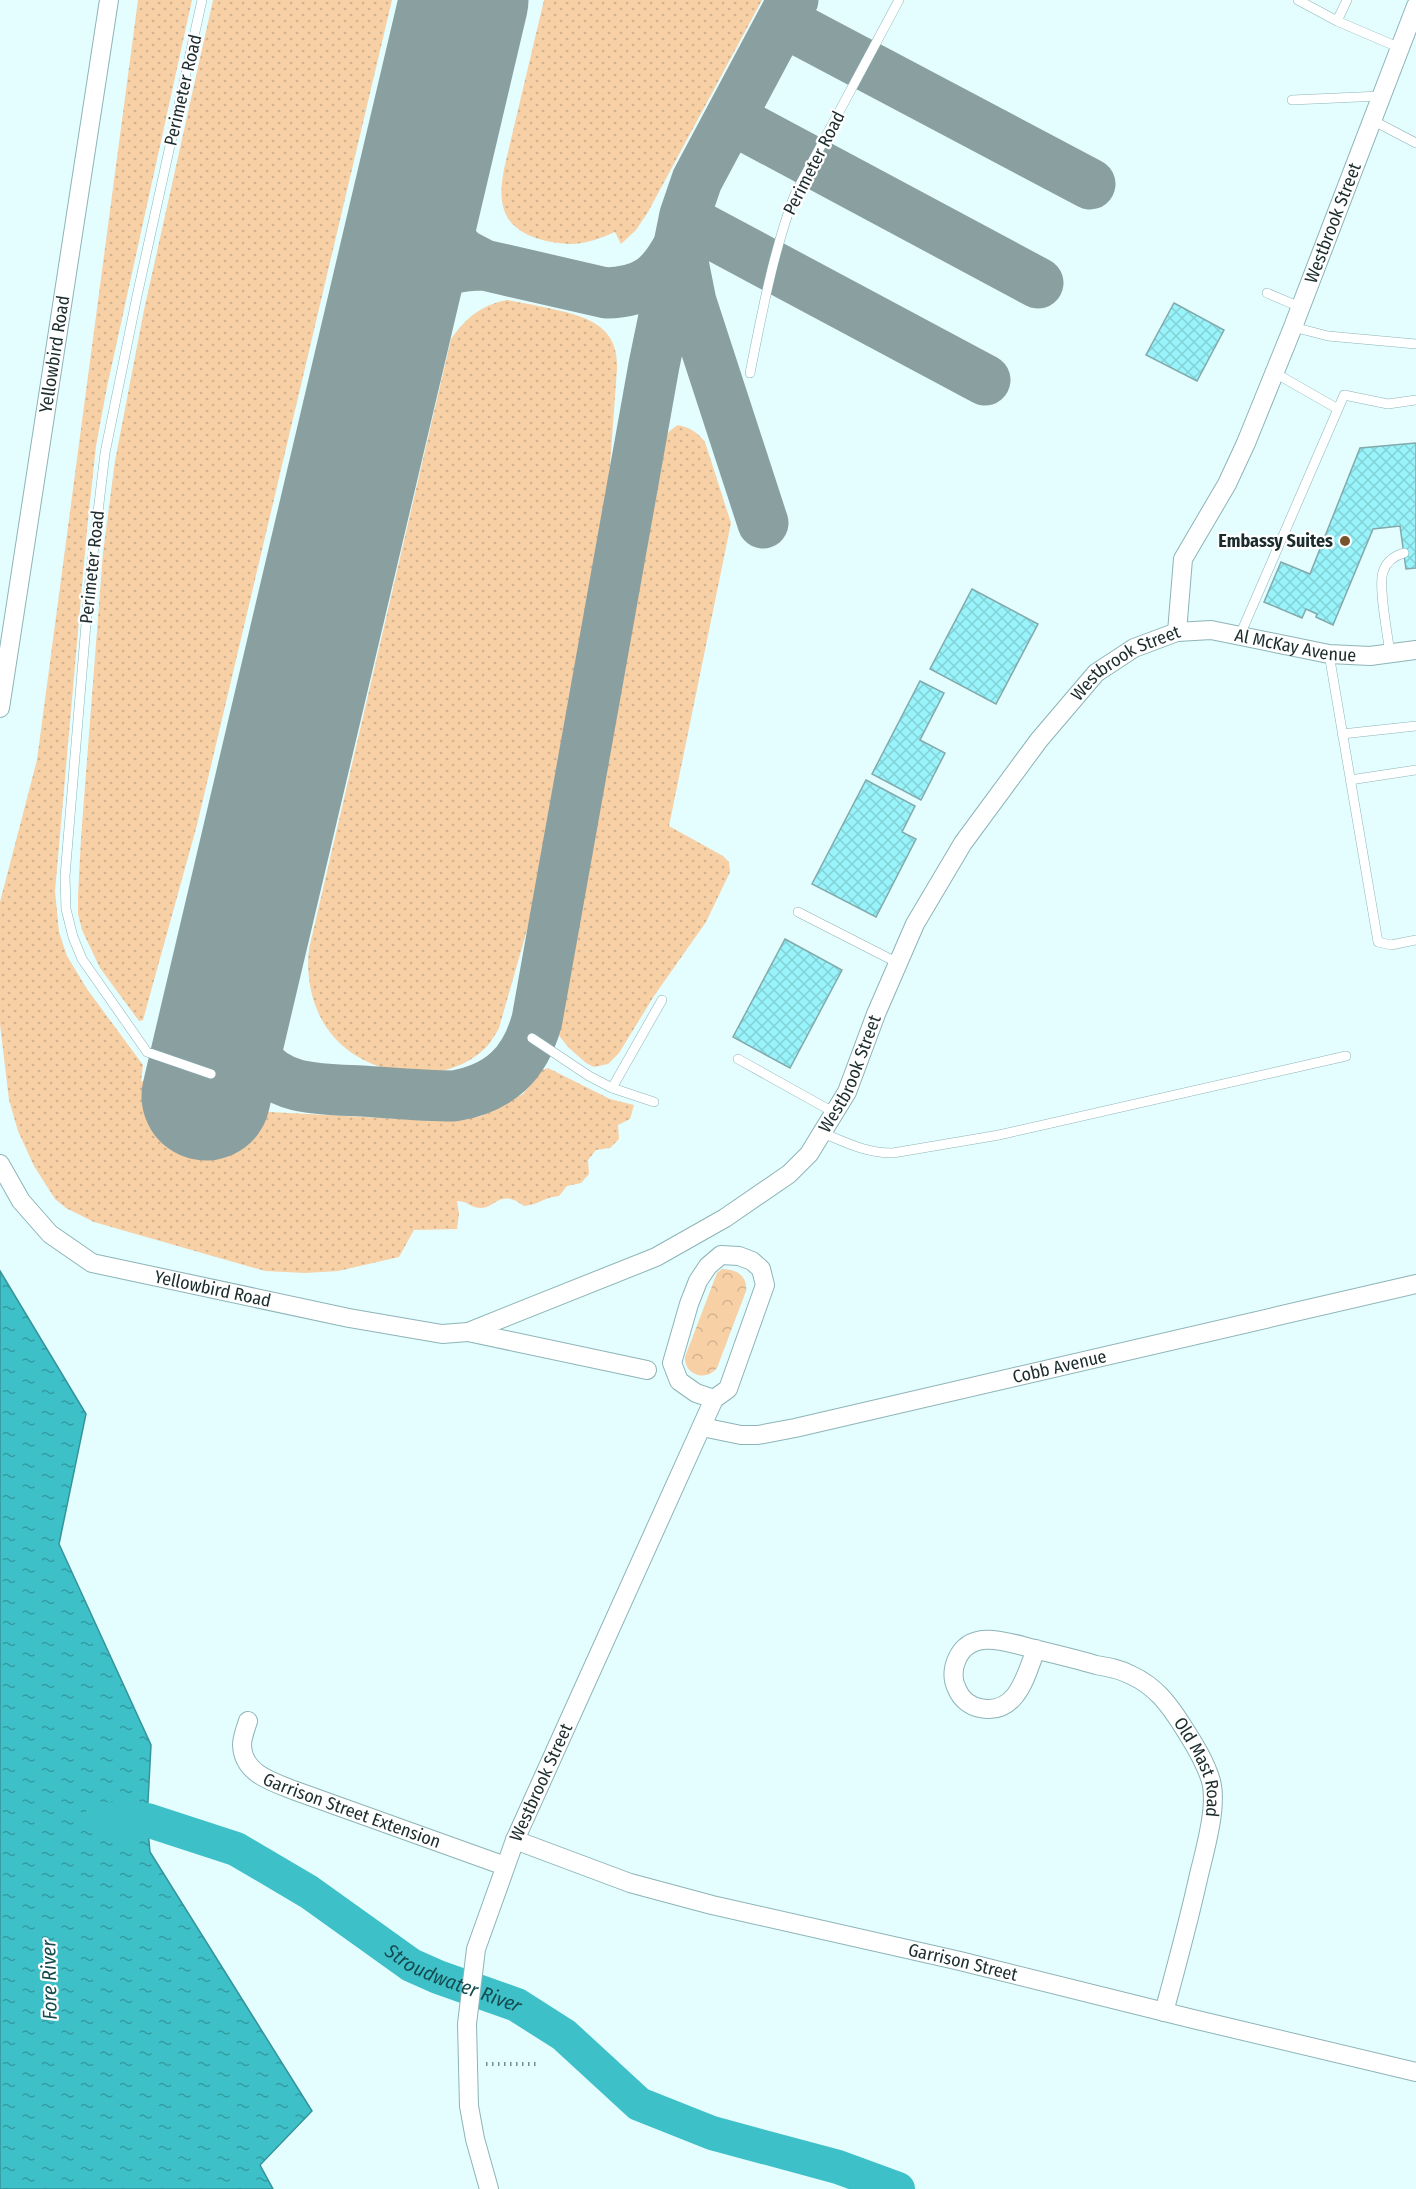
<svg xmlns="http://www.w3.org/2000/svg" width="1416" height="2189" viewBox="0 0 1416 2189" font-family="'Fira Sans Condensed',sans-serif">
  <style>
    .grass { fill: url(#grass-dots) }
    .forest { fill: url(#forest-crowns) }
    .water { fill: url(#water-ripples); stroke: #34949a; stroke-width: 1.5 }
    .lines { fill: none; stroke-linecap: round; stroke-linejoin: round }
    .river { stroke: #3ec0c8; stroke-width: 34 }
    .taxiway { stroke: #8a9fa0; stroke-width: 51 }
    .runway { stroke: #8a9fa0; stroke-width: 129 }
    .building { fill: url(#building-cross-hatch); stroke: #82a9ab; stroke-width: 1.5 }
    .service-casing { stroke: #8db4b7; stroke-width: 10 }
    .minor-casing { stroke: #8db4b7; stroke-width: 20 }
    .path { stroke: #788c8d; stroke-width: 4; stroke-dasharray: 1.5 4.5; stroke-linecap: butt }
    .service { stroke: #fff; stroke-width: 9 }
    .minor { stroke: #fff; stroke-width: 18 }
    .poi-dot { fill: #77542d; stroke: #fff; stroke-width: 2 }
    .labels { text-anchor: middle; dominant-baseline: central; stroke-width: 4.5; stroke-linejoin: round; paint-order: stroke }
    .street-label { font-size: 18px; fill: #1c2c2d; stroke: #fff }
    .poi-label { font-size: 18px; font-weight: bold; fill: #1c2c2d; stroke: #fff; text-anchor: end }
    .water-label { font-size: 20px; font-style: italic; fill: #154c50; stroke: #fff }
  </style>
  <defs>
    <pattern id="grass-dots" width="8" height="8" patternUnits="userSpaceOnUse" patternTransform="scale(1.5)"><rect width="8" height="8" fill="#f7d0a6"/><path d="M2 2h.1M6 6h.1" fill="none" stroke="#d3b38f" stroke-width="1.8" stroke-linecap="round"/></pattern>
    <pattern id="forest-crowns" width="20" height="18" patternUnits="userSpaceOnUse" patternTransform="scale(1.5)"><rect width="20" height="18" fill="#f7d0a6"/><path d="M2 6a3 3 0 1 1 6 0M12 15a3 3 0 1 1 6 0" fill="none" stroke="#d3b38f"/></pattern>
    <pattern id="water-ripples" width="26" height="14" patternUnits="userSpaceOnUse" patternTransform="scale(1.5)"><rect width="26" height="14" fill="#3ec0c8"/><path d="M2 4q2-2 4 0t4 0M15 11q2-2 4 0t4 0" fill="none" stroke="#339ca3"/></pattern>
    <pattern id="building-cross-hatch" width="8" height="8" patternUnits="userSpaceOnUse" patternTransform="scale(1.5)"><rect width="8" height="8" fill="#98f4fa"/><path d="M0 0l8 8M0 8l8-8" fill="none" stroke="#82d1d7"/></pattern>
  </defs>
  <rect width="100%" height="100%" fill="#e4fdfe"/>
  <path class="grass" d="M138 0H192L107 387 96 446 87 530 55 891 59 932 67 956 87 989 143 1065 141 1081 270 1112 440 1121 481 1116 503 1105 523 1094 542 1070 548 1068 610 1099 634 1105 630 1119 618 1125 619 1139 610 1148 596 1150 588 1160 589 1174 581 1183 567 1186 559 1196C545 1197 538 1205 524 1206 496 1186 496 1213 475 1207 468 1205 466 1201 457 1201L459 1214 457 1229 414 1230 399 1257 338 1271 305 1273 265 1271 94 1222 66 1208 55 1199 34 1166 18 1131 9 1100 0 1024V902L37 760Z
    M213 0H392L197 825 143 1020 139 1021 100 968 82 930 78 914V896L81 838 103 553 115 461 144 310Z
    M544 0H762L648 212 636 230 621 244 615 232C601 238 586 244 570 244 545 243 509 235 503 206 500 193 502 181 504 169Z
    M507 300C524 303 540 306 557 310 591 318 618 328 617 368L607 508 537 895 499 1028C496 1033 493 1039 489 1044 453 1085 382 1080 343 1046 315 1022 305 984 309 949L451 339C466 318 481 305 507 300Z
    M678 425C691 428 697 432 705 442L731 523 669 826 723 856 729 862 730 872 706 922 654 996 619 1053 608 1064 594 1067 586 1063 568 1047 557 1033 660 452C663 439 666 432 678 425Z"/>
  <path class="forest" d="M722 1269C736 1269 748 1276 746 1291L717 1368C706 1382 684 1375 685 1357L717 1273Z"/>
  <path class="water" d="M0 1271 86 1414 59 1544 151 1745 147 1820 150 1852 312 2111 260 2165 273 2189H0Z"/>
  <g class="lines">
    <path class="river" id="s1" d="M101 1819 147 1820 236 1849 309 1892 411 1965 438 1977 517 2005 564 2035 639 2104 712 2133 838 2167 898 2189"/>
    <path class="taxiway" d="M782 21 1090 184
      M730 118 1038 283
      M425 166 427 193 434 218 446 237 463 254 484 265 606 293C644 292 661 279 678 247
      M684 219 985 380
      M682 257 691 302 763 523
      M385 335C409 289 427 265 484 265
      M236 970C235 983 233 995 234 1007 237 1043 262 1076 297 1085 318 1090 340 1090 362 1091 392 1093 423 1096 454 1096 500 1088 525 1064 537 1020L654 365 685 215 697 180 793 0"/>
    <path class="runway" d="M206 1096 464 0"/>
  </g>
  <path class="building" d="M1174 303 1224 330 1197 381 1146 355Z
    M1416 443V568L1406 569 1400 526 1373 529 1333 625 1316 617 1317 614 1306 609 1302 618 1264 602 1281 562 1310 574 1360 448Z
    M972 589 1038 624 996 704 930 669Z
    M920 681 944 693 920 740 945 753 921 800 872 774Z
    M866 780 915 806 902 832 916 839 876 917 812 884Z
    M785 939 842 970 790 1068 733 1037Z"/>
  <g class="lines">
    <defs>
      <path id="service" d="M202 0 137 296 105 453 89 588 65 876 66 909 73 937 82 959 147 1052 211 1074
        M1298 0 1337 21 1400 48
        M1337 21 1347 0
        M1292 100 1381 96
        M1372 120 1416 143
        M1267 293 1300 307
        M1293 327 1328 336 1416 344
        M750 373C762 313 773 252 795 194L899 0
        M1275 373 1338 409 1344 395 1388 404 1416 400
        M1240 635 1338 409
        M1329 654 1378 942 1391 945 1416 940
        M1390 654C1388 636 1378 587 1383 572 1386 562 1394 556 1404 553
        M1342 734 1416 726
        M1350 780 1416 770
        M798 912 898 963
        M532 1038 589 1076 612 1088 654 1102
        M738 1059 835 1113
        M612 1088 662 1000
        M823 1133C847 1143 866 1153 893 1153L999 1135 1346 1056"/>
      <g id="minor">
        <path id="s2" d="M1177 632 1183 559 1227 484 1246 443 1293 327 1416 6"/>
        <path id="s3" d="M0 708 109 0"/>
        <path id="s4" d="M0 1164 21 1201 50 1234 92 1263 349 1318 442 1334 468 1332 656 1257 725 1218 789 1174 809 1154 847 1092 876 1014 915 924 963 843 1039 740 1096 673 1134 648 1177 632 1211 630 1329 654 1370 656 1416 650"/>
        <path d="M468 1332 647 1370"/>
        <path id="s5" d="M702 1427 741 1435H758L795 1428 1416 1284"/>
        <path id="s6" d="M1036 1649C1026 1675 1017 1716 980 1708 970 1706 961 1699 957 1689 952 1679 953 1668 957 1659 971 1627 1010 1643 1034 1649 1055 1654 1076 1659 1096 1665 1108 1667 1120 1669 1131 1675 1155 1686 1168 1703 1182 1725 1193 1742 1205 1761 1211 1781 1218 1807 1204 1853 1198 1879 1188 1924 1176 1968 1164 2012"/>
        <path id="s7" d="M248 1721C246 1728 242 1737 242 1745 243 1773 270 1781 293 1790L505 1866"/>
        <path id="s8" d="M515 1840 630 1883 712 1905 960 1961 1193 2019 1416 2072"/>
        <path id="s9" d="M489 2189 475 2139 469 2106 467 2024 476 1949 515 1840 714 1399 728 1389 765 1285 761 1269 752 1261 739 1256 721 1255 708 1266 698 1281 689 1304 672 1363 679 1381 696 1393 714 1399"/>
      </g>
    </defs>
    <use href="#service" class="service-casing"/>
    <use href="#minor" class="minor-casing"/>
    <path class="path" d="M486 2064H539"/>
    <use href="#service" class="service"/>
    <use href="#minor" class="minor"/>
  </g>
  <circle class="poi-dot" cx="1345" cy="541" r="6"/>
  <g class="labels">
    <g class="street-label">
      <text transform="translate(183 90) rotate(-77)">Perimeter Road</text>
      <text transform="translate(814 163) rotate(-63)">Perimeter Road</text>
      <text stroke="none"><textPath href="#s2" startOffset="442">Westbrook Street</textPath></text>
      <text stroke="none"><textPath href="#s3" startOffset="358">Yellowbird Road</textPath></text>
      <text transform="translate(92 567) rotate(-84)">Perimeter Road</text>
      <text stroke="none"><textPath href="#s4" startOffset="1684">Al McKay Avenue</textPath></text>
      <text stroke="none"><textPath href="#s4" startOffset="1503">Westbrook Street</textPath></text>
      <text stroke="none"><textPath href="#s4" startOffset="999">Westbrook Street</textPath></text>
      <text stroke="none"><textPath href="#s4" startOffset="261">Yellowbird Road</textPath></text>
      <text stroke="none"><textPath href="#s5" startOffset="366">Cobb Avenue</textPath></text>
      <text stroke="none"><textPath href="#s6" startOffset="458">Old Mast Road</textPath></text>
      <text stroke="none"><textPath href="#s9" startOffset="422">Westbrook Street</textPath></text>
      <text stroke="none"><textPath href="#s7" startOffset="160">Garrison Street Extension</textPath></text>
      <text stroke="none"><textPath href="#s8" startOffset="465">Garrison Street</textPath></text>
    </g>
    <g class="poi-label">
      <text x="1333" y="541">Embassy Suites</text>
    </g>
    <g class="water-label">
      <text stroke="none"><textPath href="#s1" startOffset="394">Stroudwater River</textPath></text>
      <text transform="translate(49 1980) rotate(-91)">Fore River</text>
    </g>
  </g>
</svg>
